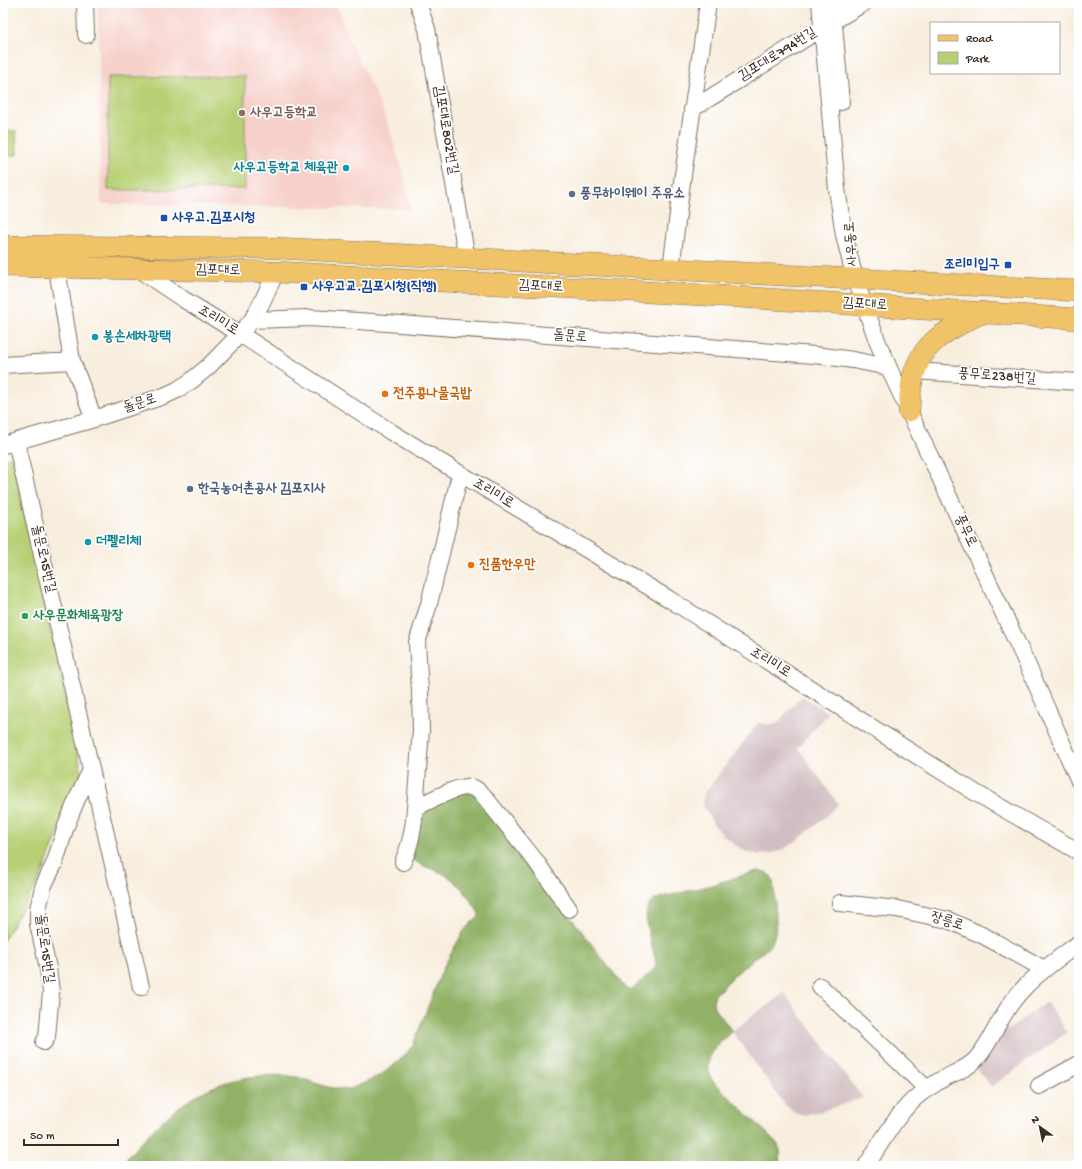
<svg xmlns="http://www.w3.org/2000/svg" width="1082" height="1169" viewBox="0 0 1082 1169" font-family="'Gochi Hand','Poor Story',sans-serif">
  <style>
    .built { fill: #f7d0ca }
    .industrial { fill: #d2bec2 }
    .green { fill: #b7d075; stroke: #797d4a }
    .forest { fill: #91b266; stroke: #666e42 }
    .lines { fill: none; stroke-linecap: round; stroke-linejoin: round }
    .minor-casing { stroke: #7d6f61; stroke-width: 18 }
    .major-casing { stroke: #7d6f61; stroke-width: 22 }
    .minor { stroke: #fff; stroke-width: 16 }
    .major { stroke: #f1c369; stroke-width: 21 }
    .education-dot { fill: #8d6e63; stroke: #fff; stroke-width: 1.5 }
    .culture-dot { fill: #0f9aa8; stroke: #fff; stroke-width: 1.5 }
    .service-dot { fill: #5c6f8a; stroke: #fff; stroke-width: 1.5 }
    .transit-dot { fill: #1a4fb4; stroke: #fff; stroke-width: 1.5 }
    .food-dot { fill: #e8710a; stroke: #fff; stroke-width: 1.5 }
    .leisure-dot { fill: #2e9e5b; stroke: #fff; stroke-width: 1.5 }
    .labels { text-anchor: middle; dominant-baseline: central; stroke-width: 3.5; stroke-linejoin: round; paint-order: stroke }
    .street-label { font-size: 14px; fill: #3b2a1e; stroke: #fff }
    .education-label { font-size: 14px; font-weight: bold; fill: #785e54; stroke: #fff; text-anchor: start }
    .culture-label { font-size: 14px; font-weight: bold; fill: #0d838f; stroke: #fff; text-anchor: start }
    .service-label { font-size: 14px; font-weight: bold; fill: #4e5e75; stroke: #fff; text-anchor: start }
    .transit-label { font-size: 14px; font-weight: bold; fill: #164399; stroke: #fff; text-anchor: start }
    .food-label { font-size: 14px; font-weight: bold; fill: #c56008; stroke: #fff; text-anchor: start }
    .leisure-label { font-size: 14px; font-weight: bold; fill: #27864d; stroke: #fff; text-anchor: start }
  </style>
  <rect width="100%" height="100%" fill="#fff"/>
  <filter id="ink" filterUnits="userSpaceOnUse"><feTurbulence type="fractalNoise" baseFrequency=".025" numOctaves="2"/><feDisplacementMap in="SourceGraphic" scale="8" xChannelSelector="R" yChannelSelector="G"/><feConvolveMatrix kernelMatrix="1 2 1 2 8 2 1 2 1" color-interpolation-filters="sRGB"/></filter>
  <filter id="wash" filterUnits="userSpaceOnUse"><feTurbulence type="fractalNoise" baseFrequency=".012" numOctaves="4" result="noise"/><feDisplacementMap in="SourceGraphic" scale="16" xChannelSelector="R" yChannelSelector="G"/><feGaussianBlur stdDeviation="0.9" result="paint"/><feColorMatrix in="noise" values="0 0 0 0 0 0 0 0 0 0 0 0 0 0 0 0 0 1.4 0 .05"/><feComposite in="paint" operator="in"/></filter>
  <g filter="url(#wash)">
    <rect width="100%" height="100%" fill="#f8eede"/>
    <path class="built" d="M98 3H336L350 41 379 102 388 124 405 180 410 209 101 204Z
      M3 304 5 358H3Z"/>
    <path class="industrial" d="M802 696 828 713 798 748 838 804 829 814 805 834 795 842 782 850 770 854 759 855 747 852 735 845 722 834 713 823 704 807 703 801 704 794 758 723 775 725Z
      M784 993 863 1098 822 1111 803 1115 796 1114 785 1105 732 1031Z
      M1046 1002 1067 1032 991 1087 977 1068 1000 1036Z"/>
    <path class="green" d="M245 76V189L108 190V77Z
      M3 131H16L17 155H3Z
      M12 456 82 773 41 877 3 941V459Z"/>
    <path class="forest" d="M462 792 477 795 625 988 629 990 634 988 655 968 656 962C653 948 641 917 649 905 651 902 655 900 659 898L708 886 757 871C772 871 773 878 774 891 775 905 778 924 774 937 770 950 758 955 748 963 737 973 725 984 715 995L713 1001 714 1007 732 1031C720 1042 704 1056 709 1074 710 1077 712 1080 714 1082L776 1142C782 1150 781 1157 779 1166H121C146 1134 184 1095 224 1083 244 1076 274 1073 296 1077 313 1081 331 1091 349 1089 353 1088 356 1086 360 1085 382 1076 399 1064 413 1045L443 968 463 932 470 924 479 917V914C470 897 459 882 442 873 432 869 422 866 413 860V854L421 813Z"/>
  </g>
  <g filter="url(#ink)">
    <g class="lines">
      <defs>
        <path id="minor" d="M85 3 86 35
          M418 3 427 29 467 259
          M820 3 837 189 844 235 855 279 878 343 892 375 1028 666 1079 781
          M832 3 841 102
          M692 109 822 28 864 3
          M138 269 183 299 240 334 391 432 669 599 976 793 1079 852
          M671 269 682 182 708 3
          M58 275 72 361 94 419
          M252 320 310 318 373 322 815 355 853 360 888 367
          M3 365 72 361
          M915 371 1079 382
          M16 442 141 987
          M3 445 94 419 164 396 177 390 191 381 209 366 240 334 252 320 261 304 276 272
          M460 474 429 604 417 643 420 691 421 730 415 808C427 802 455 787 467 787 474 786 478 791 483 795L535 860 569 909
          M403 862C411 844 414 827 415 808
          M840 903 897 909 948 920 984 936 1044 969
          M820 986 927 1089
          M44 1042 47 1037 51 992 48 968 38 924V909L43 887 55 862 66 826 77 799 91 770
          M1039 1086 1079 1064
          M866 1166C882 1142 898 1111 921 1093 927 1089 933 1085 939 1081 951 1074 968 1069 977 1058 990 1043 997 1024 1008 1008 1025 981 1054 962 1079 943"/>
        <path id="major" d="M3 246 277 248 1079 291
          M3 266 276 272 739 297 1079 319
          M909 411C910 399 910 388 913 377 923 339 951 329 983 312"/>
      </defs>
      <use href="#minor" class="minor-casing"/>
      <use href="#major" class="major-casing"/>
      <use href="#minor" class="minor"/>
      <use href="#major" class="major"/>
    </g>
  </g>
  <circle class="education-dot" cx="242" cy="113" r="4"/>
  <g class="culture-dot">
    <circle cx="346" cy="168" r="4"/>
    <circle cx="95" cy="337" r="4"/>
    <circle cx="88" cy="542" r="4"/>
  </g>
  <g class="service-dot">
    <circle cx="572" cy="194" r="4"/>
    <circle cx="190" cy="489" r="4"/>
  </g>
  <g class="transit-dot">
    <rect x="160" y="214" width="8" height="8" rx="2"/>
    <rect x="1004" y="261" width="8" height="8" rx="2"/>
    <rect x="300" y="283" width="8" height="8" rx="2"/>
  </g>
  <g class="food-dot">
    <circle cx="385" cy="394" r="4"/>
    <circle cx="471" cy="565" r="4"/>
  </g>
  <circle class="leisure-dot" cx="25" cy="616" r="4"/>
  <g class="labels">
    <g class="street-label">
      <text transform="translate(778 55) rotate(-32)">김포대로794번길</text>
      <text transform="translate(445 130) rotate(80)">김포대로802번길</text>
      <text transform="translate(852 244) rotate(-94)">사우동로</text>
      <text transform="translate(218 271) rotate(1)">김포대로</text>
      <text transform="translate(541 287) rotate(3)">김포대로</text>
      <text transform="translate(865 305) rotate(4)">김포대로</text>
      <text transform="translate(218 321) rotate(31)">조리미로</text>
      <text transform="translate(570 337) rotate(4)">돌문로</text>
      <text transform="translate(997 377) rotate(4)">풍무로238번길</text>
      <text transform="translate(140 404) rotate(-18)">돌문로</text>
      <text transform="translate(493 494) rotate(31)">조리미로</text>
      <text transform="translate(965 531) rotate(65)">풍무로</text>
      <text transform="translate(43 559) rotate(77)">돌문로15번길</text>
      <text transform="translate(770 663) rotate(32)">조리미로</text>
      <text transform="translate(947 922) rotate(18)">장릉로</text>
      <text transform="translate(44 949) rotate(82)">돌문로15번길</text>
    </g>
    <g class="education-label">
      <text x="250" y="113">사우고등학교</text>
    </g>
    <g class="culture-label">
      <text x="338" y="168" text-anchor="end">사우고등학교 체육관</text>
      <text x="103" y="337">봉손세차광택</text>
      <text x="96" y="542">더펠리체</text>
    </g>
    <g class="service-label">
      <text x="580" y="194">풍무하이웨이 주유소</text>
      <text x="198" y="489">한국농어촌공사 김포지사</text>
    </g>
    <g class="transit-label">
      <text x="172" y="218">사우고.김포시청</text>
      <text x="1000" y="265" text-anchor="end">조리미입구</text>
      <text x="312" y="287">사우고교.김포시청(직행)</text>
    </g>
    <g class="food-label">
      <text x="393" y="394">전주콩나물국밥</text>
      <text x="479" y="565">진품한우만</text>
    </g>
    <g class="leisure-label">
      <text x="33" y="616">사우문화체육광장</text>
    </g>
  </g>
  <rect width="1082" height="1169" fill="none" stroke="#fff" stroke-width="16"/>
  <rect x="930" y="22" width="130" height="52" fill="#ffffff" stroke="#b1aaa5"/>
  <rect x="938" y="35" width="20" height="6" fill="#f1c369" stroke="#b1aaa5"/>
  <text x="966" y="42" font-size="12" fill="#3b2a1e">Road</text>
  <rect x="938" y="52" width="20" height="12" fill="#b7d075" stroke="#b1aaa5"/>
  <text x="966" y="62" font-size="12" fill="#3b2a1e">Park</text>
  <g transform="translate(1040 1127) rotate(327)" stroke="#ffffff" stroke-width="3" paint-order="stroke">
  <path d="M0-3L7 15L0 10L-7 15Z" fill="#3b2a1e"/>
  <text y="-6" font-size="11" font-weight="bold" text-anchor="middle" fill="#3b2a1e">N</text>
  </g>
  <path d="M24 1139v6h94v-6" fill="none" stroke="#3b2a1e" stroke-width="2"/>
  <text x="30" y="1139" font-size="12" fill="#3b2a1e" stroke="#ffffff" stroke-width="3" paint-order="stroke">50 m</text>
</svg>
